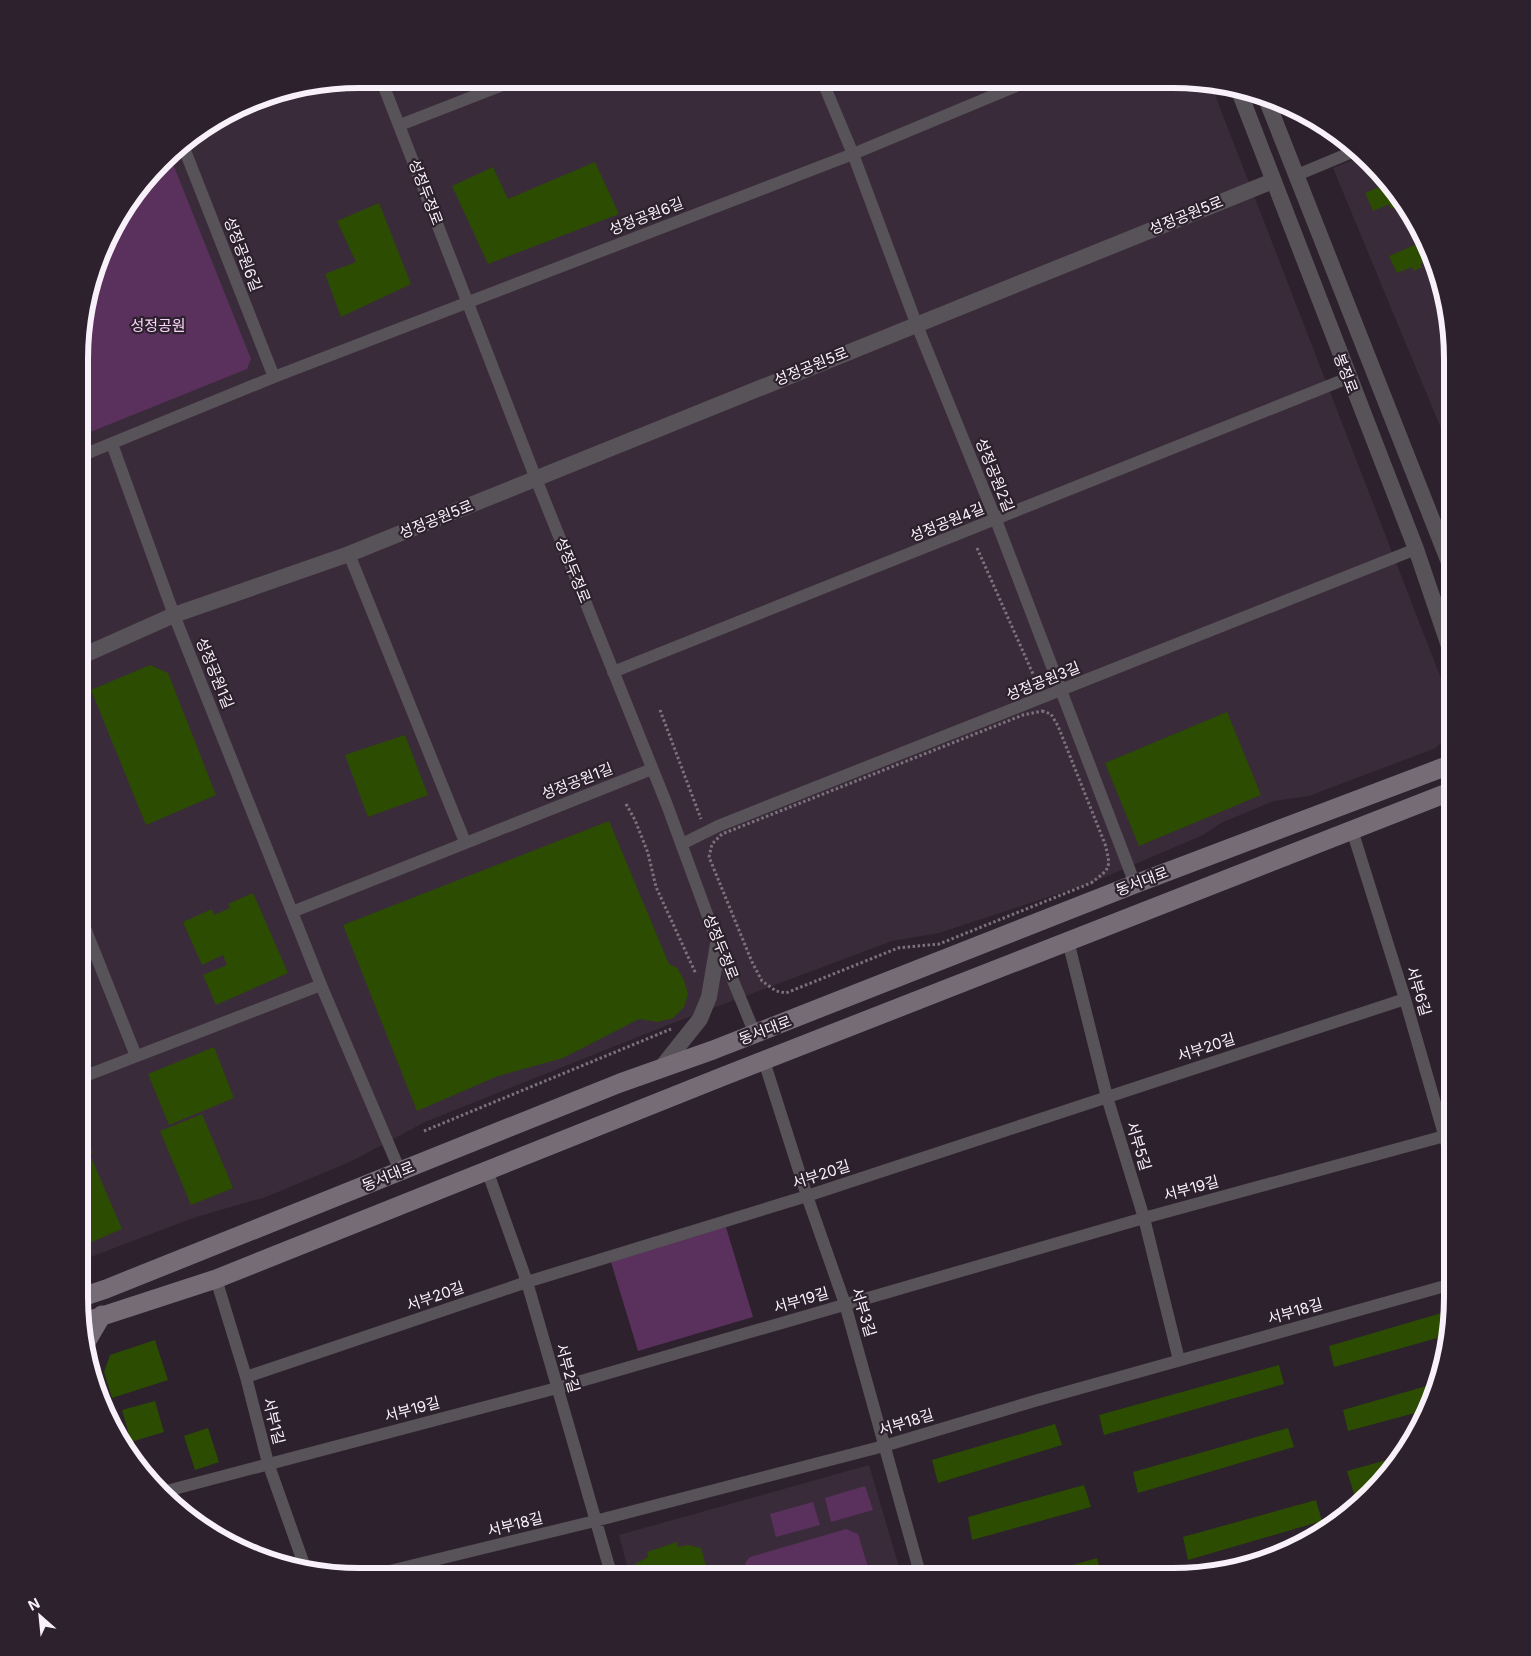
<svg xmlns="http://www.w3.org/2000/svg" width="1531" height="1656" viewBox="0 0 1531 1656" font-family="Inter,'Noto Sans KR',sans-serif">
  <style>
    .built { fill: #3a2b3a }
    .green { fill: #5a305c }
    .building { fill: #2c4c02 }
    .lines { fill: none; stroke-linecap: round; stroke-linejoin: round }
    .path { stroke: #7c727c; stroke-width: 3; stroke-dasharray: 2.5 2.5; stroke-linecap: butt }
    .minor { stroke: #585358; stroke-width: 12 }
    .tertiary { stroke: #585358; stroke-width: 16 }
    .secondary { stroke: #756c75; stroke-width: 19 }
    .labels { text-anchor: middle; dominant-baseline: central; stroke-width: 4.5; stroke-linejoin: round; paint-order: stroke }
    .street-label { font-size: 15px; fill: #f9f1f9; stroke: #2c212c }
    .park-label { font-size: 15px; fill: #fad5fa; stroke: #2c212c }
    .rim { fill: none; stroke: #f9f1f9; stroke-width: 6 }
  </style>
  <rect width="100%" height="100%" fill="#2c212c"/>
  <path class="built" d="M359 79 1210 82 1452 707 1449 734 1436 748 1309 796 1274 801 1221 823 1203 835 1091 883 939 933 892 941 673 1023 425 1122 352 1161 266 1197 196 1217 80 1261 84 304 116 219 174 148 268 94Z
    M1363 156 1405 203 1437 269 1452 341V455L1333 168Z
    M869 1465 902 1577H630L619 1535Z"/>
  <path class="green" d="M169 154 251 359 247 369 83 435 84 304 116 219Z
    M726 1227 753 1317 638 1351 611 1262Z
    M865 1486 873 1510 831 1522 825 1498Z
    M813 1502 820 1525 776 1537 770 1514Z
    M846 1529 858 1534 871 1577H747C744 1568 743 1564 750 1557Z"/>
  <path class="building" d="M595 162 619 214 488 264 452 186 493 167 508 199Z
    M1389 183 1402 200 1396 202 1398 206 1391 209 1389 204 1373 211 1365 193Z
    M379 203 411 284 341 317 325 274 356 262 337 221Z
    M1424 241 1433 259 1420 264 1422 267 1414 271 1412 267 1397 273 1389 256Z
    M1447 319 1451 337H1450L1443 321Z
    M150 665 168 673 216 795 146 825 91 690Z
    M1227 712 1261 795 1139 846 1105 763Z
    M405 735 428 795 368 817 345 755Z
    M609 821 669 964 677 968 684 980 688 994 684 1007 673 1018 658 1022 639 1019 563 1058 498 1076 417 1111 343 925Z
    M253 893 288 973 216 1005 203 975 227 965 223 955 202 965 183 922 212 909 214 915 230 908 228 904Z
    M214 1047 234 1098 169 1125 148 1074Z
    M202 1114 233 1188 191 1205 160 1131Z
    M80 1124 93 1153 80 1159Z
    M91 1157 122 1229 80 1247V1161Z
    M1452 1310 1448 1335 1334 1367 1329 1346Z
    M155 1340 168 1380 112 1398 104 1372 110 1355Z
    M1279 1365 1284 1384 1104 1435 1099 1415Z
    M1437 1383 1426 1410 1348 1431 1343 1410Z
    M155 1401 164 1432 131 1442 122 1410Z
    M1055 1424 1062 1445 938 1483 932 1460Z
    M208 1428 219 1462 195 1470 184 1436Z
    M1288 1428 1294 1447 1138 1493 1133 1472Z
    M1401 1456 1383 1482 1375 1489 1354 1494 1347 1471Z
    M1084 1485 1091 1507 972 1540 968 1517Z
    M1316 1500 1322 1521 1188 1560 1183 1537Z
    M677 1542 678 1547 688 1545 701 1548 709 1577H638L635 1564 648 1557 647 1552Z
    M1097 1558 1102 1577H1035V1576Z"/>
  <g class="lines">
    <path class="path" d="M977 548 1033 674 1034 686
      M660 710 701 819
      M1042 711 1051 714 1058 726 1105 844C1111 868 1111 868 1091 883L939 944 898 948 786 993 776 991 762 981 752 962 709 857 712 844 722 834 1023 715Z
      M626 804 635 820 648 853 656 887 696 974
      M424 1131 671 1029"/>
    <path class="minor" d="M381 79 536 479 667 805 718 944 755 1034
      M822 80 853 154 916 323 996 520 1135 884
      M400 125 518 79
      M182 143 274 377
      M1297 175 1357 150
      M112 444 174 615 321 985 400 1171
      M83 455 274 377 853 154 1028 81
      M349 554 465 842
      M613 672 1348 378
      M1352 830 1405 999 1452 1162
      M682 844 718 826 1416 549
      M292 912 652 769
      M81 918 136 1056
      M1068 941 1107 1097 1144 1218 1179 1360
      M764 1061 807 1196 845 1304 921 1577
      M80 1078 321 985
      M487 1170 527 1282 612 1577
      M216 1279 246 1377 268 1463 306 1570
      M246 1377 527 1282 807 1196 1405 999
      M159 1493 557 1388 1144 1218 1452 1134
      M365 1577 595 1521 884 1446 1038 1400 1452 1284"/>
    <path class="tertiary" d="M1239 91 1416 549 1452 655
      M1267 101 1452 570
      M82 656 174 615 349 554 1273 181
      M661 1068 700 1019 709 997 718 944"/>
    <path class="secondary" d="M79 1298 106 1289 620 1083 713 1050 1135 884 1452 764
      M81 1323 216 1279 724 1076 1452 791
      M85 1344 102 1315"/>
  </g>
  <g class="labels">
    <g class="street-label">
      <text transform="translate(426 192) rotate(69)">성정두정로</text>
      <text transform="translate(1186 215) rotate(-22)">성정공원5로</text>
      <text transform="translate(646 216) rotate(-21)">성정공원6길</text>
      <text transform="translate(243 254) rotate(69)">성정공원6길</text>
      <text transform="translate(811 366) rotate(-22)">성정공원5로</text>
      <text transform="translate(1346 373) rotate(69)">봉정로</text>
      <text transform="translate(995 475) rotate(68)">성정공원2길</text>
      <text transform="translate(436 519) rotate(-22)">성정공원5로</text>
      <text transform="translate(947 522) rotate(-22)">성정공원4길</text>
      <text transform="translate(573 570) rotate(68)">성정두정로</text>
      <text transform="translate(215 673) rotate(68)">성정공원1길</text>
      <text transform="translate(1043 681) rotate(-22)">성정공원3길</text>
      <text transform="translate(577 781) rotate(-21)">성정공원1길</text>
      <text transform="translate(1142 881) rotate(-21)">동서대로</text>
      <text transform="translate(721 947) rotate(68)">성정두정로</text>
      <text transform="translate(1419 991) rotate(73)">서부6길</text>
      <text transform="translate(765 1030) rotate(-21)">동서대로</text>
      <text transform="translate(1206 1047) rotate(-18)">서부20길</text>
      <text transform="translate(1139 1146) rotate(73)">서부5길</text>
      <text transform="translate(821 1174) rotate(-18)">서부20길</text>
      <text transform="translate(388 1176) rotate(-22)">동서대로</text>
      <text transform="translate(1191 1188) rotate(-15)">서부19길</text>
      <text transform="translate(435 1296) rotate(-19)">서부20길</text>
      <text transform="translate(801 1300) rotate(-16)">서부19길</text>
      <text transform="translate(1295 1311) rotate(-16)">서부18길</text>
      <text transform="translate(864 1312) rotate(73)">서부3길</text>
      <text transform="translate(568 1368) rotate(74)">서부2길</text>
      <text transform="translate(412 1409) rotate(-15)">서부19길</text>
      <text transform="translate(274 1421) rotate(76)">서부1길</text>
      <text transform="translate(906 1422) rotate(-17)">서부18길</text>
      <text transform="translate(515 1524) rotate(-14)">서부18길</text>
    </g>
    <g class="park-label">
      <text x="158" y="325">성정공원</text>
    </g>
  </g>
  <path d="M0 0H1531V1656H0ZM359 88H1173A271 271 0 0 1 1444 359V1297A271 271 0 0 1 1173 1568H359A271 271 0 0 1 88 1297V359A271 271 0 0 1 359 88Z" fill="#2c212c" fill-rule="evenodd"/>
  <path class="rim" d="M359 88H1173A271 271 0 0 1 1444 359V1297A271 271 0 0 1 1173 1568H359A271 271 0 0 1 88 1297V359A271 271 0 0 1 359 88Z"/>
  <g transform="translate(40 1616) rotate(333)" stroke="#2c212c" stroke-width="4" paint-order="stroke">
  <path d="M0-4L9 19L0 12L-9 19Z" fill="#f9f1f9"/>
  <text y="-8" font-size="14" font-weight="bold" text-anchor="middle" fill="#f9f1f9">N</text>
  </g>
</svg>
